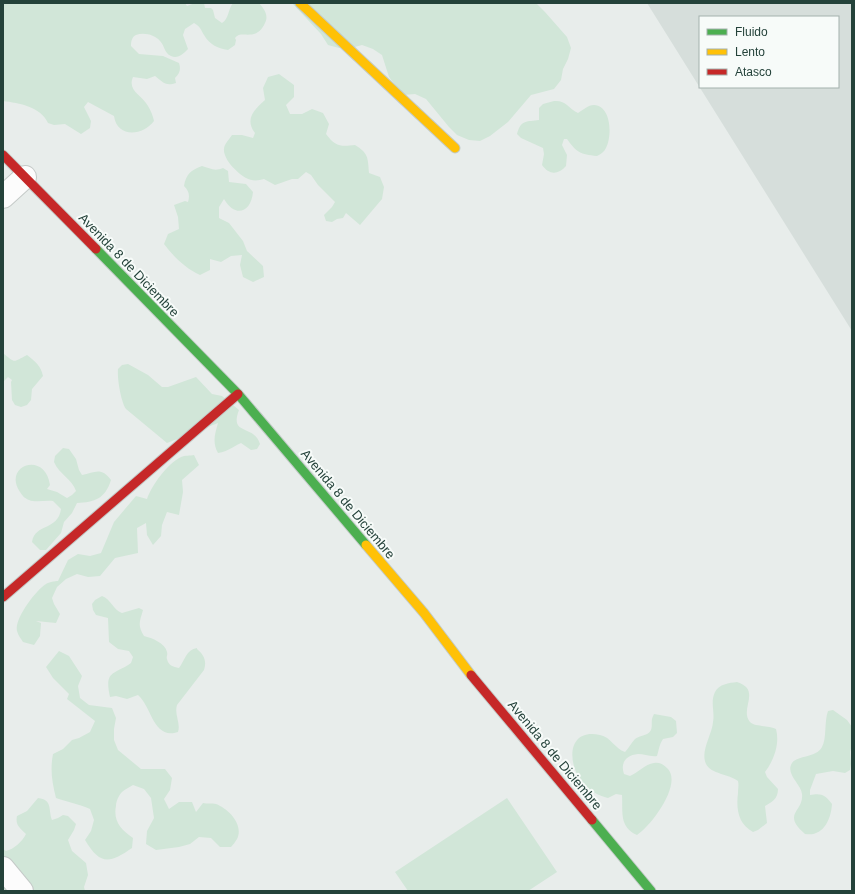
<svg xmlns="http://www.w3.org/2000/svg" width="855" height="894" viewBox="0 0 855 894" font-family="Helvetica,sans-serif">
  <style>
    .built { fill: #d6dedb; fill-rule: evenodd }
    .green { fill: #d1e6d8 }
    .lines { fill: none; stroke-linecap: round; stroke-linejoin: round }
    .street-casing { stroke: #c5cac8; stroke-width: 24 }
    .fast-casing { stroke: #c3cbc8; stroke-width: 11 }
    .slow-casing { stroke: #c3cbc8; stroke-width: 11 }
    .jam-casing { stroke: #c3cbc8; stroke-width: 11 }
    .street { stroke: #fcfcfc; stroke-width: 22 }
    .fast { stroke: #4caf50; stroke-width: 9 }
    .slow { stroke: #ffc107; stroke-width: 9 }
    .jam { stroke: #c62828; stroke-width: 9 }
    .labels { text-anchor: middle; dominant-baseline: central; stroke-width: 4; stroke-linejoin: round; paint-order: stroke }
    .street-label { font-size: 13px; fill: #24423a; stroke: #f7fbf9 }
  </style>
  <rect width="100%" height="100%" fill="#e8edeb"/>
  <path class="built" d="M647 3H852V331ZM700 17H838V87H700Z"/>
  <path class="green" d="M3 3H185L187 6 195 3H204L205 8H211L213 10 215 18 222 23C229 19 228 9 233 3H259C264 9 269 15 265 23 256 43 241 29 235 38L236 40 235 45 228 50C217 48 210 45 204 35 201 30 200 26 194 23L185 29 183 35 188 49C183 54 178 59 171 56 164 53 165 46 160 41 155 35 144 32 136 35 132 37 131 41 131 46L139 54 163 56 179 63C181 69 180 73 175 78L176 83C165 87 162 81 155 76L147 79 133 77C127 91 142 95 148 106 151 111 153 116 154 121 143 136 117 138 114 116L88 102 84 107 91 121 90 128 81 134 65 124 54 125 48 123C41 107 19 103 3 101Z
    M292 3H505C515 4 525 3 536 3L545 12 567 37 571 48 568 59 563 69 561 80 554 89 531 95 508 122 490 136 480 141 469 140 457 135 449 127 426 99 415 94 403 95 389 77 382 55 373 49 362 45 351 48H339L328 45 321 34Z
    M279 74 294 85V97L286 105 290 114H302L312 109 323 113 329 124 326 134C335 146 340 147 355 145 368 153 368 157 369 173L380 177 384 187 382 199 360 225 346 213 343 218 337 219 332 222 326 221 324 215 332 207 335 202 318 185 311 175 306 172 298 179H292L275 185 264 179C258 181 251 181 246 178 237 173 223 159 224 149 224 144 229 140 232 135H242L253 138 255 133C244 119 255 109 265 100L263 88 268 77Z
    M554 101C566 100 568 108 578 113 583 110 588 105 594 105 612 106 612 137 606 148 604 152 601 154 597 156 580 154 577 153 567 139H564L562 145 567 155 566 166C558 175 549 175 542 165L544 154 543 148 521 138 517 134C521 119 527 122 539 120V108L543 104Z
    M202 166C210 168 214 172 223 168L228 171 229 182 246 184 253 192C251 213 235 218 224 199L219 207V218L229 223 243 241 247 251 263 266 264 277 253 282 243 277 240 265 242 255 231 256 221 262 210 259V270L200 275C185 268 174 257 164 244L168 234 179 229 178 217 174 205 185 201 188 202C190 195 189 191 184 186 186 174 191 170 202 166Z
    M3 353C16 364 13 362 27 355 35 361 41 366 43 376L32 389 31 400 27 405 21 407 15 405 12 400 11 382 12 380 8 377 3 382Z
    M128 364 148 375 162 387H168L196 377 212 394 222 396 239 410C229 436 254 424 260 444L257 449 251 450 241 443C232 447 229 451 218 453 212 442 215 434 218 423L167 443 126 409C121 402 117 378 118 369L122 365Z
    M63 448 69 449 76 459 79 470 82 475C94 473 101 466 111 480 105 499 95 502 77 503L72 513 64 522 61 533 46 550H40L32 542C35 523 58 531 61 509L53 501C45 500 36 503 29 500 24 498 22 495 20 492 2 466 45 450 50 485L47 489 57 492 67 498 72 495 76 491C72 479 59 474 54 462L55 456Z
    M194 455 199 465 182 480 183 492 179 515 167 512 162 525 161 536 153 545 147 535 146 523 137 528 138 553 115 558 100 576 88 577 77 574 66 579 57 587 52 598 54 604 60 614 56 623 36 621 41 623 40 636 34 645 23 642C21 639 18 635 17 631 14 619 36 590 46 584 49 582 55 581 58 581L68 560 78 554 90 556 101 553 114 522 136 496 147 499C152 485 167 464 181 457 185 455 190 456 194 455Z
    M102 596C111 599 113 610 122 613L139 608 143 610C140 621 137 625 144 636 152 638 165 643 167 652 168 655 166 657 167 659 168 665 173 667 179 668 185 660 186 650 197 648V649C204 655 207 661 204 670L177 705C174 715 181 723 178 732 153 740 152 707 138 695L127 699 116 696 110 697C104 670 114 675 131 663L133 657 129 651 118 649 109 642 108 618 96 615 93 610 92 604 95 600Z
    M59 651 69 656 82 676 78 686 80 698 89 705 112 708 116 718 114 729V740L118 750 141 769H165L172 778 170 790 164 799 169 809 179 802H192L196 812 203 803C207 804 212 803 216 804 229 809 244 825 237 839 235 842 233 845 231 847H220L211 838 199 837 190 844 179 847 156 850 146 844 147 831 154 818 151 798 144 789 133 785C130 787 125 789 122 792 119 795 116 801 116 806 113 821 121 830 133 838L132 848C109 864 100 865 85 840L91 831 94 820 90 809C79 804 68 802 56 798 52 782 50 770 53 754L63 749 72 740 79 738 90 732 95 721 67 699 69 694 53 678 46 667Z
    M737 682C762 690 739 709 750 722 755 727 768 725 776 729 780 744 774 760 765 772L767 777 778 789C778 799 772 802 765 806L767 823 758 830 753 832C738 824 736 809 738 793 738 788 739 786 738 781 729 774 711 774 706 764 700 751 712 735 713 722 715 712 710 702 715 692 719 684 729 683 737 682Z
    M833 710 847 720 852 727V745L850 752 851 764 850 770 845 773 833 771 816 774 810 790V795C822 793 825 795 832 804 831 820 823 837 805 834 781 813 804 812 802 794 801 784 785 774 792 763 798 755 816 758 822 747 827 738 824 722 828 711Z
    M654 714 671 717 676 721 677 733 673 737 663 739C659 745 659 750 657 756 650 757 644 754 638 754 626 755 620 763 624 774L630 776C638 773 645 764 654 763 660 762 664 765 668 769 682 785 651 826 637 835 619 827 623 812 622 795L616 794 608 798C599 796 588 790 582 782 567 763 567 728 600 735 611 737 615 749 625 752 629 748 631 743 635 739 640 735 648 736 651 730 653 724 650 721 654 714Z
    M38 798C53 800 48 809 52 820L58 818 63 815 68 816 76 824 74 830 68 840 72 851 86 863 88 875 84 887 85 891H3V849L6 851C14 849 22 842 26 834 20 828 15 825 17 816L27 811Z
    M507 798 557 872 528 891H408L395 872Z"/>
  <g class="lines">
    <defs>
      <path id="street" d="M3 197 25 177
        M3 868 22 891"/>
      <path id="fast" d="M96 249 238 394 366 545
        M592 820 651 891"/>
      <path id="slow" d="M300 3 455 148
        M366 545 424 613 471 675"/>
      <path id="jam" d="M3 155 96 249
        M3 597 238 394
        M471 675 592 820"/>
    </defs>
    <use href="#street" class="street-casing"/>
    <use href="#fast" class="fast-casing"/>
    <use href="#slow" class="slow-casing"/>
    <use href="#jam" class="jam-casing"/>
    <use href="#street" class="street"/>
    <use href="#fast" class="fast"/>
    <use href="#slow" class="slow"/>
    <use href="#jam" class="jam"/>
  </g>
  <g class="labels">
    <g class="street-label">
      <text transform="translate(129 265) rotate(46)">Avenida 8 de Diciembre</text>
      <text transform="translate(348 504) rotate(50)">Avenida 8 de Diciembre</text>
      <text transform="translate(555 755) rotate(50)">Avenida 8 de Diciembre</text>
    </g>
  </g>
  <rect width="855" height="894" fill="none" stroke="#24423a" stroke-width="8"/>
  <rect x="699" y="16" width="140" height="72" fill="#f7fbf9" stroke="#a3b1ad"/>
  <rect x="707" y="29" width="20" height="6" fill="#4caf50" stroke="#a3b1ad"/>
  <text x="735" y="36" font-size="12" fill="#24423a">Fluido</text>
  <rect x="707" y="49" width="20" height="6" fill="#ffc107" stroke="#a3b1ad"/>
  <text x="735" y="56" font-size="12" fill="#24423a">Lento</text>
  <rect x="707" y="69" width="20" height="6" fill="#c62828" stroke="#a3b1ad"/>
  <text x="735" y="76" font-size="12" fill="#24423a">Atasco</text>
</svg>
